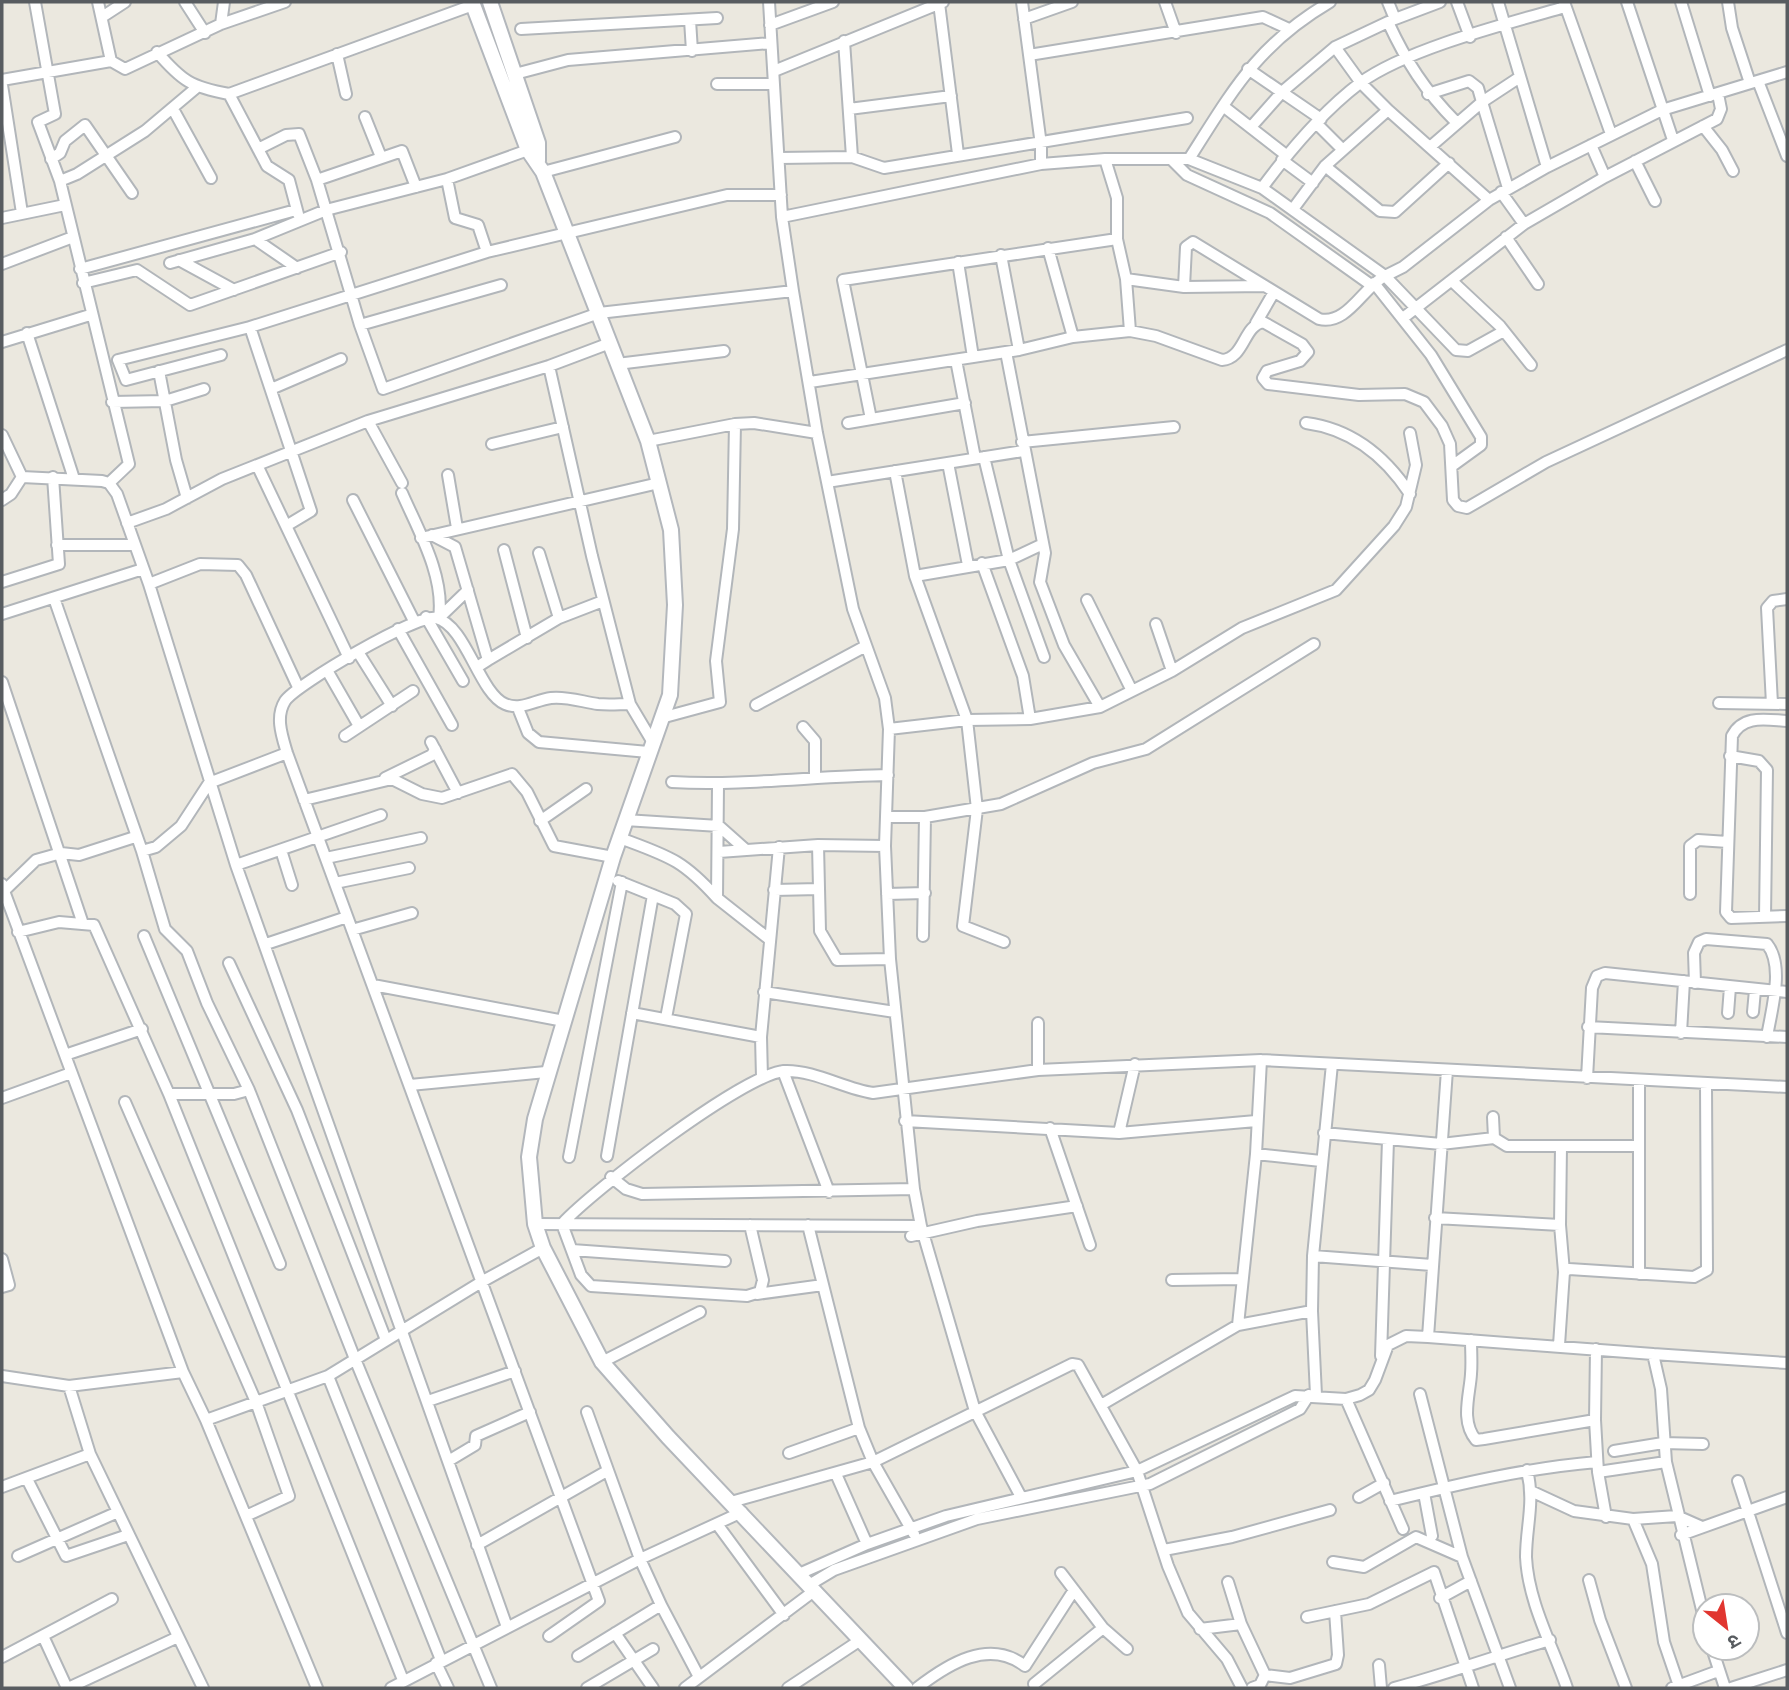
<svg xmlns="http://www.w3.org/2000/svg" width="1789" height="1690" viewBox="0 0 1789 1690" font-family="'Public Sans','Noto Sans Devanagari',sans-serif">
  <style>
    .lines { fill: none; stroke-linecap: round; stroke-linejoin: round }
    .street-casing { stroke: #b2b6ba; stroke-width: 14 }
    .secondary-casing { stroke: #b3b7bc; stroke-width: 18 }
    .street { stroke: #fff; stroke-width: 10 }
    .secondary { stroke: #fff; stroke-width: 14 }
  </style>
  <rect width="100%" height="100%" fill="#ebe8df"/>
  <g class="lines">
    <defs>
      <path id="street" d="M35 2 55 114 38 122 60 181 129 464 109 483
        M98 2 111 61 125 69 221 24 285 2
        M185 2 205 33
        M769 2 782 217 793 291 817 433 853 609 885 698 889 729 885 846 890 959 914 1189 921 1226 975 1411 1021 1497
        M1022 2 1041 145V164
        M1165 2 1176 33
        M1388 2 1395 19 1388 22C1406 61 1425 91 1456 122
        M1457 2 1470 37
        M1498 2 1547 167
        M1564 2 1611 134
        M1627 2 1673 140
        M1681 2 1710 96
        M1728 2 1732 28 1750 83
        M939 3 958 154
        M102 17 125 2
        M1024 19 1072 2
        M1395 19 1440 2
        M690 20 692 51
        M221 24 224 2
        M770 25 833 2
        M521 29 717 18
        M844 41 852 157
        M1335 47 1361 83 1388 110
        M157 52C182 81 191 87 229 94L473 5
        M337 54 346 94
        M1029 55 1263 17 1289 29
        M1248 69 1321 119
        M774 71 943 2
        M515 74 568 60 771 43
        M2 80 111 61
        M1758 81 1787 156
        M717 84H774
        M2 85 22 213
        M229 94 267 166 289 180 298 214
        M1428 94 1469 81 1478 88 1482 102 1520 77
        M1223 106 1286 155
        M173 109 211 178
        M849 109 951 96
        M365 117 381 157
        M1317 124 1342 149
        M1703 126 1722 150 1733 171
        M1251 127 1283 91 1335 47 1388 22
        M1591 145 1605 177
        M1430 147 1482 102 1508 188
        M258 149 286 135 299 134 317 180
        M779 158 852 157 884 168 1187 118
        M51 159 60 153 65 141 85 125 132 193
        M1105 159 1117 198V239L1126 279 1130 331
        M1171 159 1187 175 1270 213 1371 285
        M1189 159C1233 90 1257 45 1330 2
        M1282 160 1313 183
        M1635 161 1655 201
        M1325 166 1380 211 1395 212 1449 163
        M543 172 675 137
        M447 179 455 218 478 225 487 252
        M60 181 77 174 145 131 196 88
        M416 187 402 151 317 180 360 325 383 389 599 313 793 291
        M1262 188C1290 150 1322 112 1360 83 1406 49 1509 23 1565 7
        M1501 192 1524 224
        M1293 209 1325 166 1388 110 1489 200
        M782 217 1041 164 1105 159H1189L1262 188 1385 276 1403 267 1489 200 1547 167 1662 110 1787 72
        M2 218 65 205
        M1506 237 1538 284
        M255 239 297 268
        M1048 248 1073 337
        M1001 255 1019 350
        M179 260 234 290
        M958 262 973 357
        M170 263 255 239 326 210 447 179 528 150
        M2 264 73 237
        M80 269 296 210
        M1126 279 1184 287 1265 286
        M1452 281 1500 326 1531 365
        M83 283 137 270 190 305 341 252
        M1374 283 1431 355 1481 437V445L1452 466
        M1184 287 1186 247 1193 242 1319 319C1347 326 1363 287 1385 276L1456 350 1468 351 1504 331
        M1403 318 1524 224 1605 177 1717 119 1721 109 1718 94
        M1256 323 1274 292
        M360 325 501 285
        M250 327 311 511 286 526
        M27 333 74 479
        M2 342 90 315
        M1006 352 1045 553 1040 582 1064 645 1100 707
        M221 355 126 380 118 360 250 327 487 252 727 195H781
        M956 360 975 458
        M617 364 724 351
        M549 366 592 556 630 704 652 741
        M159 371 176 460 187 498
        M810 382 1019 350 1073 337 1130 331 1156 336 1222 360C1245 358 1243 326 1263 322L1302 344 1308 352 1300 361 1267 371 1263 378 1268 384 1359 395 1405 394 1424 402 1442 426 1450 444 1453 500 1458 506 1467 508 1546 462 1787 350
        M271 389 341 359
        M112 402 165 401 204 389
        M871 419 843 280 1117 239
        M368 421 402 483
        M848 423 965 403
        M1306 423C1352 429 1385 456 1410 494
        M2 435 22 477 102 481 109 483 117 494 149 584 236 865 507 1627
        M648 441 735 424 754 423 817 433
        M1022 442 1174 427
        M492 444 563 427
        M984 457 1009 560 1044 657
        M948 463 968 565
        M257 465 349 658
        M448 475 457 528
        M827 482 1023 451
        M402 493C418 530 445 576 439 618
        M2 500 11 494 22 477
        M353 500 414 621
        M127 523 166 509 222 479 368 421 549 366 610 343
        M432 535 455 547 488 660 477 667
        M421 538 659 483
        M57 545H135
        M504 550 527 638
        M539 553 559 618
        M982 563 1023 676 1030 719
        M915 576 1009 560 1043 544
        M2 582 59 564 53 477
        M149 584 200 564 238 565 246 575 298 687
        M54 598 142 851 165 929 187 951 207 1003 249 1090 355 1359 491 1688
        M1087 600 1131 689
        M2 614 143 569
        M426 617 463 681
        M439 618 468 590
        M1156 624 1172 671
        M398 629 452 725
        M358 652 392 706
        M488 660 559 618 603 601
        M328 672 359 726
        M2 682 83 924
        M1719 703 1787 704
        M1772 704 1767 608 1773 601 1787 599
        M756 705 864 647
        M518 708 528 733 539 742 648 752
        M661 718 720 702 716 661 733 529 735 424
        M1787 721C1767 720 1743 714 1732 736L1726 912 1731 918 1787 916
        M803 727 815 741V776
        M889 729 967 720 915 576 895 471
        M345 736 413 691
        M431 742 458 793
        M1730 756 1759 761 1767 770 1765 917
        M385 778 432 755 435 749
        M672 782C744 786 816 776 888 775
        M718 785 717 898 769 939
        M304 800 392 779 422 794 442 798 512 774 527 792 554 846 613 857
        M887 817H925L1001 804 1093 763 1146 749 1314 644
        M625 820 719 826 746 850
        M540 821 586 789
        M620 838C668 856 682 859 717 898
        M818 845 820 931 837 960 890 959
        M281 850 292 885
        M142 851 156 847 181 826 209 783 287 753
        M719 852 818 845 885 846
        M326 858 421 838
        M236 865 381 815
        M618 881 675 904 686 914 666 1018
        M335 883 409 868
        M2 884 4 891 36 860 61 853 79 855 135 837
        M774 890 819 889
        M2 892 4 891 183 1372
        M887 894 925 893
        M1690 894V846L1698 840 1728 842
        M352 930 412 913
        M18 932 59 922 94 925 169 1094H234L249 1090
        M144 936 280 1264
        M923 936 925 817
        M1004 942 963 926 977 809 967 720 1030 719 1100 707 1172 671 1242 628 1336 590 1394 526 1406 507 1416 465 1410 433
        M266 944 347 917
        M229 963 297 1110 386 1340
        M1695 983 1694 953 1699 942 1706 939 1767 944C1785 966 1771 1011 1767 1037
        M373 985 564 1021
        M764 992 895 1012
        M1753 1012 1755 990
        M632 1013 761 1037
        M1728 1013 1730 987
        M1038 1023V1070
        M1588 1027 1787 1037
        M1681 1033 1684 981
        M65 1055 142 1029
        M783 1071 829 1192
        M762 1078 761 1037 779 847
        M1587 1078 1592 988 1597 976 1605 973 1787 992
        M410 1085 546 1072
        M169 1094 403 1680
        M2 1098 71 1073
        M125 1102 256 1402 289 1496 246 1516
        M1493 1117 1494 1138 1507 1146H1639
        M905 1121 1119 1133 1256 1121
        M1050 1128 1090 1245
        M1119 1133 1135 1064
        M1324 1133 1441 1144 1494 1138
        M1256 1154 1321 1161
        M607 1156 653 895
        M569 1157 622 882
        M611 1177 626 1189 642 1194 914 1189
        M1435 1218 1560 1225
        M535 1224 921 1226
        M750 1225 763 1280 760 1292 747 1296 591 1286 581 1275 562 1224C592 1191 745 1073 785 1071 814 1070 845 1089 873 1093L1038 1070 1261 1060 1787 1087
        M808 1225 859 1428 873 1462 914 1534
        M911 1236 977 1221 1077 1206
        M572 1250 725 1261
        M1313 1256 1432 1265
        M2 1259 9 1285 2 1287
        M1564 1272 1569 1269 1694 1277 1707 1270 1706 1085
        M1639 1274V1081
        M1172 1280 1241 1279
        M757 1294 823 1285
        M1238 1325 1256 1154 1261 1060
        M1428 1337 1447 1070
        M1471 1340C1471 1351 1472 1363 1471 1374 1470 1394 1460 1421 1476 1440L1484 1439 1595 1420 1598 1472 1606 1517
        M1559 1345 1564 1272 1560 1225 1561 1146
        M1653 1354 1787 1363
        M1381 1356 1388 1140
        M602 1362 700 1312
        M2 1376 69 1386 183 1372 206 1420 328 1376 483 1281 543 1248
        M328 1376 441 1660
        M69 1386 90 1454 203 1688
        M1420 1394 1462 1557 1510 1688
        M1316 1395 1312 1311 1313 1256 1332 1064
        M1346 1399 1403 1529
        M428 1401 515 1371
        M1101 1405 1238 1325 1312 1311
        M587 1412 640 1559 661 1605
        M206 1420 317 1688
        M1595 1420 1596 1349
        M1614 1451 1663 1443 1703 1444
        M789 1453 859 1428
        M450 1460 475 1445 476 1436 530 1412
        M1527 1470C1535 1503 1526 1526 1526 1557 1528 1602 1553 1647 1567 1688
        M1598 1472 1666 1462
        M836 1474 867 1544
        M27 1479 66 1556 128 1535
        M1738 1481 1787 1633
        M2 1487 90 1454
        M1533 1492 1574 1511 1633 1519 1652 1564 1664 1642 1679 1686
        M1424 1493 1432 1536
        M1359 1497 1384 1483
        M1390 1501C1459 1484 1526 1468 1597 1462
        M731 1502 873 1462 1072 1364 1078 1365 1137 1471 1168 1566 1188 1613 1227 1659 1242 1688
        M1633 1519 1677 1516 1702 1527
        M717 1524 784 1615
        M1681 1535 1787 1497
        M477 1545 607 1471
        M1164 1550 1232 1537 1330 1510
        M18 1556 118 1512
        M1333 1562 1364 1567 1416 1537 1462 1557
        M1061 1573 1103 1628 1127 1649
        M799 1574 867 1544 946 1516 1137 1471 1295 1396 1346 1399 1360 1395 1369 1390 1375 1380 1388 1345 1406 1336 1428 1337 1653 1354 1661 1389 1666 1462 1705 1622
        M1589 1580 1600 1620 1626 1688
        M1228 1582 1241 1624 1265 1675 1260 1685 1252 1688
        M809 1585 834 1570 977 1519 1150 1484 1300 1409 1309 1395
        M1440 1598 1471 1581
        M1307 1617 1369 1604 1434 1572 1473 1688
        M1200 1629 1241 1624
        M615 1633 653 1688
        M43 1636 67 1688
        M549 1636 599 1601 287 753C282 736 275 717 285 701 295 685 418 613 436 618 466 625 479 693 505 704 521 711 535 700 551 698 566 696 583 702 598 704 609 705 620 704 630 704
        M1712 1648 1725 1688
        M578 1656 661 1605 699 1677
        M2 1657 112 1599
        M436 1663 448 1688
        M1379 1665 1381 1688
        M1265 1675 1290 1678 1336 1664 1338 1655 1335 1611
        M1034 1684 1103 1628
        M68 1688 178 1637
        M391 1688 640 1559 742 1512
        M587 1688 653 1649
        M685 1688 814 1591
        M788 1688 859 1641
        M917 1688C948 1664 989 1638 1025 1666L1074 1590
        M1394 1688C1447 1674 1498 1655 1550 1640
        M1672 1688 1718 1671
        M1731 1688 1787 1670"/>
      <path id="secondary" d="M472 2 528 150 543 172 648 441 671 530 675 605 670 695 613 857 535 1119 529 1157 535 1224 543 1248 602 1362 668 1437 906 1688
        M490 2 538 143V161"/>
    </defs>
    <use href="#street" class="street-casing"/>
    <use href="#secondary" class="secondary-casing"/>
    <use href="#street" class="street"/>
    <use href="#secondary" class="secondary"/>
  </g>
  <rect width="1789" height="1690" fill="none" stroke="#585c60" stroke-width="7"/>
  <g transform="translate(1726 1627) rotate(150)"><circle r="33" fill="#ffffff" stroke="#bcbebf" stroke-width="2"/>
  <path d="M0-5L12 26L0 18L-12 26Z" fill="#e13630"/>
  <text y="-10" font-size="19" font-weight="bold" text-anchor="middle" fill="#585c60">उ</text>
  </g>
</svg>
